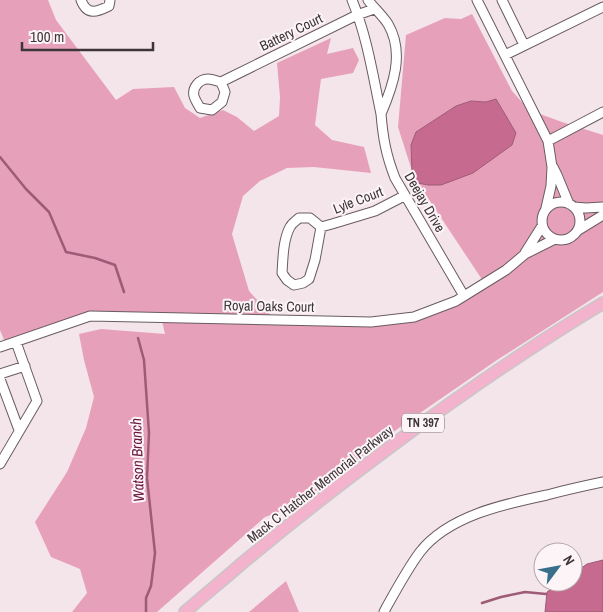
<svg xmlns="http://www.w3.org/2000/svg" width="603" height="612" viewBox="0 0 603 612" font-family="'Archivo Narrow',sans-serif">
  <style>
    .green { fill: #e7a0ba }
    .water { fill: #c66b8f; stroke: #9d5b75 }
    .lines { fill: none; stroke-linecap: round; stroke-linejoin: round }
    .stream { stroke: #9d5b75; stroke-width: 2.5 }
    .minor-casing { stroke: #695c60; stroke-width: 11 }
    .major-casing { stroke: #c8c7c7; stroke-width: 14 }
    .minor { stroke: #fff; stroke-width: 9 }
    .major { stroke: #f4b3cc; stroke-width: 11 }
    .labels { text-anchor: middle; dominant-baseline: central; stroke-width: 4; stroke-linejoin: round; paint-order: stroke }
    .shield { fill: #fdf4f7; stroke: #766f71; stroke-width: 1 }
    .shield-label { font-size: 12px; font-weight: bold; fill: #3c3638 }
    .street-label { font-size: 14px; fill: #3c3638; stroke: #fdf4f7 }
    .water-label { font-size: 15px; font-style: italic; fill: #6b1840; stroke: #fdf4f7 }
  </style>
  <rect width="100%" height="100%" fill="#f4e5ea"/>
  <path class="green" d="M0 0H48L56 20 116 100 133 89 174 87 185 108 200 118 223 110 237 117 254 131 279 116 280 97 277 63 331 38 327 54 353 48 359 60 353 73 321 79 315 125 332 140 364 147 371 173 314 167 287 168 260 181 243 196 232 234 249 291 275 320 414 317 485 284 418 183 428 185 473 173 512 145 486 102 471 101 456 106 416 132 412 160V171L398 127 406 35 445 18 461 19 472 14 512 91 529 110 562 122 603 135V292L497 360 404 424 298 505 265 517 157 612H72L87 593 80 569 51 557 35 522 67 472 86 428 94 397 84 360 79 334 101 329 165 334 161 317 90 316 6 345 0 330Z
    M286 581 299 612H249Z"/>
  <path class="water" d="M496 99 516 133 512 145 473 173 441 185H428L418 183 412 171 411 145 416 132 456 106 471 101 486 102Z
    M603 560V612H545L547 592 561 582H573V574L587 564Z"/>
  <g class="lines">
    <path class="stream" d="M0 157 26 189 49 212 66 252 95 258 115 265 124 292
      M138 338 144 360 149 433 147 478 155 553 151 586 146 598V612
      M482 603 501 597 525 592 546 594"/>
    <defs>
      <path id="minor" d="M81 0C87 16 97 12 109 6L110 0
        M352 0C367 36 373 76 381 114 393 86 405 53 388 24 382 15 374 8 368 0
        M477 0 548 141 552 167 551 186 546 208
        M502 0 524 45
        M505 55 603 7
        M221 82 225 92 222 102 212 110 200 108C198 104 195 100 194 96 192 88 199 79 208 79 212 79 217 81 221 82L357 15 374 9
        M381 114C383 138 386 155 395 178L464 296
        M548 141 603 112
        M553 167 557 175 569 204
        M542 221a19 19 0 1 1 38 0a19 19 0 1 1-38 0Z
        M574 207 586 208 603 207
        M299 218H310L321 227 315 260 309 279 303 283 294 285 287 280 282 273C283 258 283 240 290 227 292 223 296 221 299 218Z
        M321 227 332 224 375 211 404 196
        M577 231 603 215
        M525 253 542 226
        M0 347 90 316 371 322 414 317 456 301 506 270 525 254 555 239
        M0 374 25 366
        M0 379 19 430
        M0 464 37 401 16 342
        M384 612 386 608C396 590 408 568 420 552 448 516 504 504 547 495 566 490 584 486 603 482"/>
      <path id="major" d="M185 612C203 596 222 581 240 565 288 525 336 487 386 450 456 398 528 348 603 303"/>
    </defs>
    <use href="#minor" class="minor-casing"/>
    <use href="#major" class="major-casing"/>
    <use href="#minor" class="minor"/>
    <use href="#major" class="major"/>
  </g>
  <g class="labels">
    <rect class="shield" x="402" y="413.5" width="42" height="19" rx="4"/>
    <g class="shield-label">
      <text x="423" y="423">TN 397</text>
    </g>
    <g class="street-label">
      <text transform="translate(291 32) rotate(-26)">Battery Court</text>
      <text transform="translate(358 200) rotate(-21)">Lyle Court</text>
      <text transform="translate(425 202) rotate(60)">Deejay Drive</text>
      <text transform="translate(269 306) rotate(1)">Royal Oaks Court</text>
      <text transform="translate(320 484) rotate(-38)">Mack C Hatcher Memorial Parkway</text>
    </g>
    <g class="water-label">
      <text transform="translate(137 460) rotate(-92)">Watson Branch</text>
    </g>
  </g>
  <g transform="translate(558 567) rotate(58)"><circle r="24" fill="#fdf4f7" stroke="#b0a8ab"/>
  <path d="M0-4L9 19L0 12L-9 19Z" fill="#386f8a"/>
  <text y="-8" font-size="14" font-weight="bold" text-anchor="middle" fill="#3c3638">N</text>
  </g>
  <path d="M22 42v8h131v-8" fill="none" stroke="#3c3638" stroke-width="2.5"/>
  <text x="30" y="42" font-size="15" fill="#3c3638" stroke="#fdf4f7" stroke-width="4" paint-order="stroke">100 m</text>
</svg>
